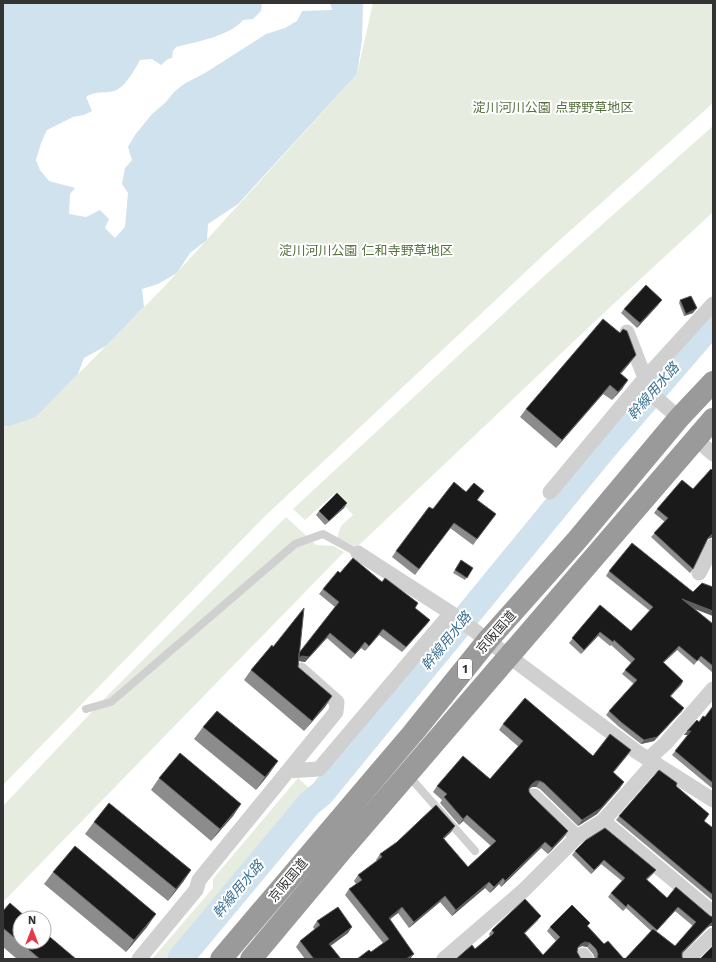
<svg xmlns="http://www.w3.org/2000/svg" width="716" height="962" viewBox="0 0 716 962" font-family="'Work Sans','Noto Sans JP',sans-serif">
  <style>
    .green { fill: #e6ecdf }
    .water { fill: #cfe2ee }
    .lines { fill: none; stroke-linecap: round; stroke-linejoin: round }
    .river { stroke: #cfe2ee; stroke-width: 26 }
    .lane { stroke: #d0d0d0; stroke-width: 8 }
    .street { stroke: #d0d0d0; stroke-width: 15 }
    .highway { stroke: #9a9a9a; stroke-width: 22 }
    .wall { fill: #8c8c8c; fill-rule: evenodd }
    .shaded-wall { fill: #5f5f5f }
    .building { fill: #1a1a1a; stroke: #5f5f5f }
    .labels { text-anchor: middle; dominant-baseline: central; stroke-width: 4; stroke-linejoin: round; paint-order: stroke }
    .shield { fill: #fff; stroke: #707070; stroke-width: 1 }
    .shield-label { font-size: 12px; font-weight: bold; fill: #333 }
    .park-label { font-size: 13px; fill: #56703f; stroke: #fff }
    .street-label { font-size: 13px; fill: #333; stroke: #fff }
    .water-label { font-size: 14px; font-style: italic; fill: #3f7597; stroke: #fff }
  </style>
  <rect width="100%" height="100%" fill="#fff"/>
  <path class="green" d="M373 3H713V103L552 247 263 518 3 785V423L36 417 164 287 357 74Z
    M713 126V212L608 309 357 547 337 538 341 526 353 515 334 494 305 520 293 509 542 278Z
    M286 517 316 545 334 546 344 552 3 902V806L105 698Z
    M298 778 309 788 165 959H152L213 888V879Z"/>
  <path class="water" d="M3 3H262L261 11 253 19 243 20C230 36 196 42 176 47L173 51 172 58 168 59 161 65 152 59 140 60C135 69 125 88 114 91 102 94 98 90 86 97L92 111 84 115 73 117 47 130 41 143 36 160 40 170 49 181 75 188 70 194 69 214 86 217 100 210 109 219 105 228 115 238 125 227 128 193 122 184 125 168 132 160 128 147 135 135 152 114 166 102 174 92 184 84 205 73 266 34 285 28 297 21 302 11 332 10 330 3H363L362 40 357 74 238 204 208 224 207 240 190 253 177 273 158 284 142 289 144 307 106 346 84 358 78 374 36 417 9 426H3Z"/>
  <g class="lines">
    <path class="river" d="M180 959 309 804 322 793 602 451 713 322"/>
    <path class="lane" d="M86 709 111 702 295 544 323 534 358 553
      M408 775 475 851"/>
    <path class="street" d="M627 332 645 378
      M640 384 679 418
      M696 439 713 454
      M550 492 640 384 713 304
      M358 553 451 613 637 752 713 800
      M699 573 713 546
      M648 759 665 744 713 689
      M288 771 319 769 451 613
      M534 796 577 837
      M603 821 713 913
      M583 955 586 959
      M139 959 196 890 199 880 336 712 337 702 301 670
      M444 959 524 890 577 837 603 821 654 763
      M688 959 713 935"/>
    <path class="highway" d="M221 959 413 733 488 640 577 540 679 418 713 382
      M251 959 343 849 713 419"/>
  </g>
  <path class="wall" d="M680 300 693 313 684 316 679 303Z
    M658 305 637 328 621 313 624 309Z
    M630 363 620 374 628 380 622 389 612 400 603 394 556 448 520 417 526 409Z
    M713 471V537L708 539 707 540 693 569 690 573 651 537 665 522 654 513 657 509 693 489Z
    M466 492 478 500 496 514 473 545 450 528 415 575 392 557 396 551 433 509Z
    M347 503 344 508 325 525 316 515 319 511Z
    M461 560 473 568 465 580 453 573Z
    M609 571 693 592 713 587V616L694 608 713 624V673L698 660 694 665 677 650 663 663 683 681 681 685 671 696 684 708 681 712 654 741 641 744 618 726 606 715 609 711 634 684 622 674 631 663 611 645 610 646 598 636 581 654 569 643 600 605 631 631 650 611 606 576Z
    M340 573 382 582 415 608 430 620 426 625 402 652 379 635 365 651 361 648 351 659 327 638 305 662 299 661 298 667 332 696 325 707 304 731 244 680 251 670 273 647 299 653 335 607 319 594 323 589Z
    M713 706V789L672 755 688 735H684L699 722 705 717Z
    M503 724 593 756 631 750 613 772 620 788 597 814 578 826 540 789 536 787H532L529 789V792L532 796 564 837 548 854 541 848 501 887 499 884 490 893 485 888 452 916 440 902 409 928 398 913 390 919 410 959 371 952 383 943 345 895 349 889 356 884 354 881 358 875 377 861 376 860 380 854 455 826 451 832 444 839 468 867 491 846 463 821 459 825 440 803 442 800 433 792 437 786 490 779 519 747 499 730Z
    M203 727 269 774 256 790 194 739Z
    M159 778 241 804 233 816 211 841 151 790Z
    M676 786 704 821 713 866V901L616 820 619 816Z
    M94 822 191 870 183 882 168 901 85 834Z
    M575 851 656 870 653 874 647 880 667 898 713 917V926H710L707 928 682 953 651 931 626 908 623 911 608 897 611 893 622 881 601 864 591 874 572 855ZM675 911 693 926 675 946 656 931Z
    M53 872 147 927 126 952 44 884Z
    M3 911 76 959H17L3 947Z
    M538 920 525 933 543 955 556 941 547 931 550 927 590 923 588 926 604 944 624 959H595L593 954 587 947 582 946 578 948 577 952 581 959 475 949 490 936 489 934 492 930Z
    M317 921 348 933 330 946 341 959H305L296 947 300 941 315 930 313 927Z"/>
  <path class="shaded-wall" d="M662 300 658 305 637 328 640 323Z
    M697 308 693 313 684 316 686 314Z
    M636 355 630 363 614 382 620 373Z
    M628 380 622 389 612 400 618 392Z
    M610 385 603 394 556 448 562 440Z
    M347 503 344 508 325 525Z
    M713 534V537L708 539 705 542 711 535Z
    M682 599 713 611V616L679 603Z
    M430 620 426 625 402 652 406 647Z
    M383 629 379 635 365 651 369 646Z
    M600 632 598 636 581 654 584 650Z
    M330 633 327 638 305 662 299 661 298 659Z
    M365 642 361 648 351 659 355 654Z
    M679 646 677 650 660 666 663 662Z
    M683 681 681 685 667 700 670 696Z
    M332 696 325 707 304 731Z
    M684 708 681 712 654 741 641 744 644 740Z
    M687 731H691L688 735H684Z
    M631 750 627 756 609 778 613 772Z
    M278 761 269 774 256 790 265 777Z
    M536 781H540L536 787H532L528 790 532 784Z
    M624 782 620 788 597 814 578 826 582 820Z
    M241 804 233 816 211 841 220 829Z
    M467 815 463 821 459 825 463 819Z
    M455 826 451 832 439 843 443 838Z
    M568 831 564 837 548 854 552 848Z
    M545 842 541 848 501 887 505 881Z
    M604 860 601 864 591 874 594 870Z
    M191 870 183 882 168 901 176 889Z
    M503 878 499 884 490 893 494 887Z
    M489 882 485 888 452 916 456 910Z
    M445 896 440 902 409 928 414 922Z
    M402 907 398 913 384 924 389 918Z
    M678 907 675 911 654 934 657 930Z
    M156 914 147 927 126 952 134 940Z
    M541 916 538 920 521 937 524 933Z
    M713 922V926H710L707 928 680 956 682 952 710 924Z
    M352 927 348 933 325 950 329 944Z
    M585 942 590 943 587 947 582 946 578 948 581 944Z
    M414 954 410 959H406Z"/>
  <path class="building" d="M646 285 662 300 640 323 624 309Z
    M691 296 697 308 694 310 686 314 680 300Z
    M603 319 620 333 623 329 627 331 636 355 620 373 628 380 618 392 610 385 562 440 526 409Z
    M711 469 713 471V534L711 535 708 538 693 569 654 533 668 518 657 509 682 480 693 489Z
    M454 482 466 492 474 483 484 491 477 500 496 514 477 539 454 523 419 569 396 551 429 507 433 509Z
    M337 493 347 503 329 521 319 511Z
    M632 543 693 592 702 583 713 587V611L682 599 713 624V666L701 656 697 661 679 646 663 662 683 681 670 696 684 708 657 737 644 740 621 722 609 711 637 680 625 670 635 659 614 640 613 642 600 632 584 650 572 638 600 605 631 631 653 607 609 571Z
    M353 558 382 582 385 578 418 603 415 608 430 620 406 647 383 629 369 646 365 642 355 654 330 633 309 657 302 656 299 658V653L339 602 323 589 338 571 340 573Z
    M461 560 473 568 467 578 455 570Z
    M304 608 298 667 332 696 312 721 251 670 272 645 273 647Z
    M525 698 593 756 610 734 631 750 613 772 624 782 601 808 582 820 544 783 540 781H536L532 784 529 788V792L532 796 568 831 552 848 545 842 505 881 503 878 494 887 489 882 456 910 445 896 414 922 402 907 389 918 414 954 406 959H357L369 950 371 952 389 939 349 889 362 880 358 875 382 857 380 854 397 842 436 805 455 826 443 838 468 867 496 841 467 815 463 819 444 797 447 794 437 786 463 756 490 779 523 741 503 724Z
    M713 706V783L675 751 691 731H687L697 720 699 722 703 716 705 717Z
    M217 711 278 761 265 777 203 727Z
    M180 753 241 804 220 829 159 778Z
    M659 770 677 783 676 786 709 814 704 821 713 828V864L712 865 713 866V895L619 816Z
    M109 803 191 870 176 889 94 822Z
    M605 828 656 870 646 879 667 898 676 887 710 916 713 917V922L710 924 682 952V957L683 959H625L653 929 675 946 696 922 678 907 657 930 628 904 626 907 611 893 625 878 604 860 594 870 575 851 586 840Z
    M75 846 156 914 134 940 53 872Z
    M525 899 541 916 524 933 543 955 560 937 550 927 572 905 590 923 587 926 604 944 608 941 624 959H597L598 954 596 949 590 943 585 942 581 944 578 947 577 952 581 959H456L472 945 475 949 494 933 492 930Z
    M10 903 27 918H20V942H44V932L76 959H40L3 928V911Z
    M338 907 352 927 329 944 341 959H314L300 941 320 925 317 921Z
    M713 946V959H700Z"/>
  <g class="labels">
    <rect class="shield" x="458" y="659" width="14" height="20" rx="3"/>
    <g class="shield-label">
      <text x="465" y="669">1</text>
    </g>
    <g class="park-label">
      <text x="553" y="107">淀川河川公園 点野野草地区</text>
      <text x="366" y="250">淀川河川公園 仁和寺野草地区</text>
    </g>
    <g class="street-label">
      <text transform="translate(496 632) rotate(-49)">京阪国道</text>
      <text transform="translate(288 880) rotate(-50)">京阪国道</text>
    </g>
    <g class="water-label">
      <text transform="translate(653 391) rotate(-49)">幹線用水路</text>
      <text transform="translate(446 641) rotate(-51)">幹線用水路</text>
      <text transform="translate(238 889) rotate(-50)">幹線用水路</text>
    </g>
  </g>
  <rect width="716" height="962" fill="none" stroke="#333333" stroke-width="8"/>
  <g transform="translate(32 930)"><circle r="19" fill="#ffffff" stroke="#adadad"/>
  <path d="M0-3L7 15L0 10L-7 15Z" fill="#e63946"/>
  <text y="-6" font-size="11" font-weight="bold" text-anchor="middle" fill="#333333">N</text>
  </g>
</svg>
